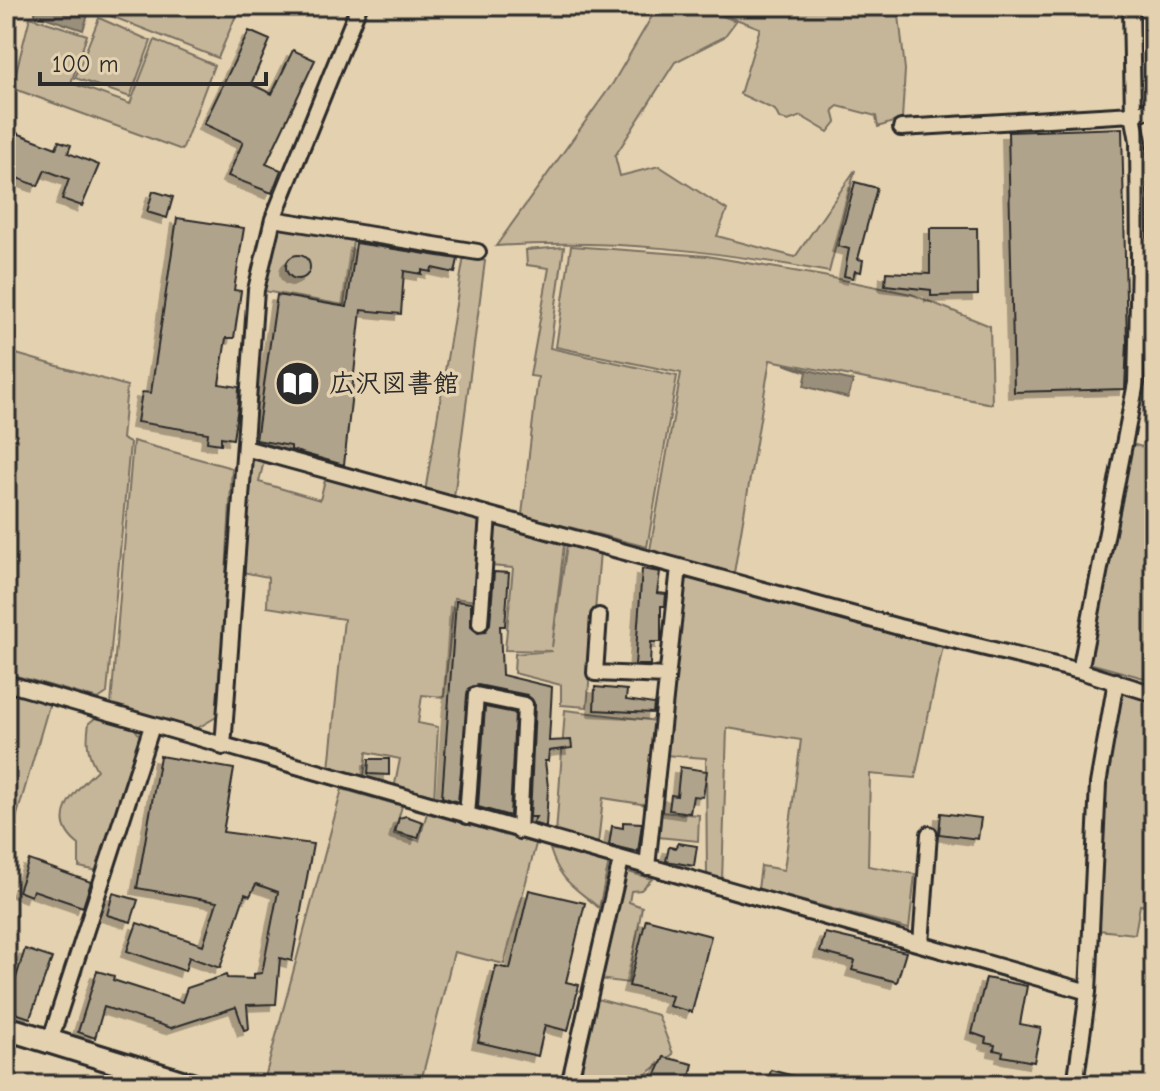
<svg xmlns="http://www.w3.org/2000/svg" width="1160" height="1091" viewBox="0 0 1160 1091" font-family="'Comic Neue','Klee One',sans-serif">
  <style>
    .green { fill: #c6b699; stroke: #787062; stroke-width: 2 }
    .water { fill: #9a8f7a; stroke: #6e675a; stroke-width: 2 }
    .building { fill: #b0a38b; stroke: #2b2b2b; stroke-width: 2; filter: url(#shadow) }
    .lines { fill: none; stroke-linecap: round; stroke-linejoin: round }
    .street-casing { stroke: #2b2b2b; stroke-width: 20 }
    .primary-casing { stroke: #2b2b2b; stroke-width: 28 }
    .street { stroke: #e4d1af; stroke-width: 14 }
    .primary { stroke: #e4d1af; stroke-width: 22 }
    .labels { text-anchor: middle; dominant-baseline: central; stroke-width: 7; stroke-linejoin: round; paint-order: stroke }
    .poi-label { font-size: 26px; font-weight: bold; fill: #2b2b2b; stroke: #e4d1af; text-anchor: start }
  </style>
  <defs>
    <filter id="shadow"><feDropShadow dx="-6" dy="6" stdDeviation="0" flood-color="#0004"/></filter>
  </defs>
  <rect width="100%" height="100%" fill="#e4d1af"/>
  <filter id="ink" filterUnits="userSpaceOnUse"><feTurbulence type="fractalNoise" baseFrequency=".0125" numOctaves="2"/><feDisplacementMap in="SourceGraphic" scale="16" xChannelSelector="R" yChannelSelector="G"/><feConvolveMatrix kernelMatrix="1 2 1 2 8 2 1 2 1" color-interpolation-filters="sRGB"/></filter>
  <g filter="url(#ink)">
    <path class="green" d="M106 6H240L218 58 103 13Z
      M658 6H695L736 21 724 37 675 62 615 156 620 176 659 166 727 210 717 236 795 257 855 170 829 272C717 251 611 238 496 246L613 83Z
      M701 6H898L905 70 902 119 878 127 876 116 838 106 833 110 836 122 828 132 801 116 788 121 779 118 775 110 740 94 760 28Z
      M30 17 87 35 71 83 130 104 155 40 214 65 182 150 12 88Z
      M99 18 151 41 130 97 75 78Z
      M278 226 353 241 344 305 264 291Z
      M571 246 707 256 823 276 911 294 990 326 992 404 770 360 734 573 650 550 681 373 556 347Z
      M564 247 550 348 677 376 647 547 522 515 538 377 530 376 549 268 527 265 526 250Z
      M464 256 485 261 454 497 425 492Z
      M6 351 127 386 122 439 130 443 107 693 98 699 6 673Z
      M133 441 232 468 218 716 196 729 111 705Z
      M1131 444 1154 450V640L1144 678 1089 663Z
      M249 456 264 461 259 482 320 500 326 476 481 521 476 601 454 598 444 697 422 695 418 723 438 727 434 800 394 789 400 759 367 752 364 777 329 769 344 619 267 607 268 577 242 572Z
      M493 524 564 545 552 647 567 544 600 551 587 707 561 705V685L514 673 515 654 552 651 505 650 513 568 491 566Z
      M683 574 943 646 915 778 870 774 868 866 915 874 909 929 758 889 761 866 784 870 801 740 727 728 722 881 707 877 706 758 664 755Z
      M6 689 50 702 8 846H6Z
      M1125 692 1154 700V908L1140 905 1135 934 1098 930 1104 782 1120 698Z
      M565 710 657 721 648 805 603 798 598 844 556 834Z
      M99 715 134 728 140 736 98 871 79 867V845C45 819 74 791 97 770 87 754 86 742 89 723Z
      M342 789 402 806 394 834 419 841 427 813 536 844 504 964 454 952 420 1085H263Z
      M659 812 699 815 698 841 658 837Z
      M550 849 609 862 599 908C575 887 560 882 550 849Z
      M625 871 652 879 641 890 631 891 629 902 642 907 628 983 599 979Z
      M597 999 658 1015 673 1054 632 1085H575Z"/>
    <path class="water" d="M35 6H91L83 30 35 14Z
      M784 364 853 381 848 398 804 386 807 372Z"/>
    <path class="building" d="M249 31 270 40 251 84 272 94 293 50 315 60 266 164 281 170 272 193 228 176 243 142 204 124Z
      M1122 128 1127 342 1125 389 1014 392 1008 132Z
      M14 132 56 148 59 141 71 145 68 153 99 165 82 206 62 199 69 179 45 170 38 186 9 175 16 159 6 153Z
      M855 182 877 188 858 259 863 260 861 272 855 271 853 278 844 276 849 249 838 246Z
      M153 191 173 197 167 218 147 212Z
      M177 218 244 228 234 290 241 291 234 338H226L219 384 239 387 238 407 233 439 221 437V444L207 442 208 433 137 422 142 392 151 393Z
      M930 228H977L978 295 931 296V290L885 285 886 272 930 274Z
      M356 243 458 259 455 273 432 268 431 272 422 270V274L404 271 401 314 361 310 344 465 291 450V446L256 440 277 295 347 307Z
      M286 267a12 12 0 1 1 24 0a12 12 0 1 1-24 0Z
      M642 569 660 572 657 593 666 594 665 606H661V642H651L650 665H635Z
      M494 572 509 573 505 626H500L502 675 552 687 549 741 571 740 572 748 549 751 548 761H545L548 787 546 827 532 823 536 817H530L535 705 527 695 478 685 469 688 458 802 442 797 456 601 471 603V627L478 633 485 632 490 624Z
      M595 687 627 690 626 700 654 704 653 713 594 710Z
      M485 707 515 713 510 816 478 807Z
      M160 756 234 769 223 832 313 844 292 961 280 958 276 1004 247 1005 249 1029 244 1030 236 1007 171 1028 104 1007 95 1038 78 1032 97 971 114 976 113 980 182 1002 187 988 226 975 227 978 254 979V974L262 973 278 892 256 884 250 896 245 894 220 968 189 957 185 971 127 951 137 923 203 945 217 902 137 888Z
      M369 759H389V775L368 774Z
      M680 767 707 771 703 797 693 796 690 813 669 810 671 795 677 796Z
      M941 813 981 818 978 839 939 834Z
      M406 816 423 822 418 838 395 832 399 818Z
      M623 822 642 823 638 852 609 845 612 826 623 828Z
      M678 843 697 846 694 866 666 861 669 847 675 848Z
      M29 860 91 882 83 907 33 890 31 896 18 891Z
      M529 890 585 903 566 982 579 985 568 1031 545 1025 538 1056 478 1042 496 966 510 969Z
      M113 893 138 900 131 922 107 915Z
      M646 919 711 936 692 1012 669 1006 672 996 629 986Z
      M825 933 906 952 897 982 852 970 855 961 820 952Z
      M25 949 52 958 30 1018 6 1010Z
      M986 978 1027 986 1020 1024 1041 1028 1034 1062 1002 1056 1003 1052 994 1050 995 1045 985 1043 986 1038 972 1033Z
      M664 1057 693 1064 688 1085H651Z
      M771 1070 813 1081V1085H767Z"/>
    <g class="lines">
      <defs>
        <path id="street" d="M1131 6 1133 114 1154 109
          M6 14 7 6
          M901 128 1133 114 1138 141 1139 260 1136 383 1080 671
          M273 219 478 252
          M245 448 899 627 1080 671 1154 694
          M599 616 595 673 667 676
          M480 623 488 515
          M6 683 1088 992
          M223 747 256 290 273 219 359 6
          M467 816 476 695 525 705 519 831
          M647 867 679 567
          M921 944 929 834
          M50 1041 152 726
          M569 1085 621 860
          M1075 1085 1088 992 1098 784 1116 681"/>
        <path id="primary" d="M6 1028 191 1085"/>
      </defs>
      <use href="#street" class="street-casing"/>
      <use href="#primary" class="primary-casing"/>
      <use href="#street" class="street"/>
      <use href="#primary" class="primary"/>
    </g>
  </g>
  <defs>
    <symbol id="library-disc" viewBox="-11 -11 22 22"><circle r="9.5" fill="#2b2b2b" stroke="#e4d1af"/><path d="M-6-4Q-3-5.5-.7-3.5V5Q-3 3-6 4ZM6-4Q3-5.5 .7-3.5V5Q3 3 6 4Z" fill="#fff"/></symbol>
  </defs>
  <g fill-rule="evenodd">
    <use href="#library-disc" x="272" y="358" width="51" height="51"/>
  </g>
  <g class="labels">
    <g class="poi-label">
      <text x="329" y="384">広沢図書館</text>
    </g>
  </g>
  <rect width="1160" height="1091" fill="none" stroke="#e4d1af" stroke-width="32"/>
  <rect x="16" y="16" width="1128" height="1059" fill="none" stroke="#2b2b2b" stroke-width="3" filter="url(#ink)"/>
  <path d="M40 72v12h226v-12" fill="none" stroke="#2b2b2b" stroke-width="4"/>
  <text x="52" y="72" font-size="24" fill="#2b2b2b" stroke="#e4d1af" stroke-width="6" paint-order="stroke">100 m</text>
</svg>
